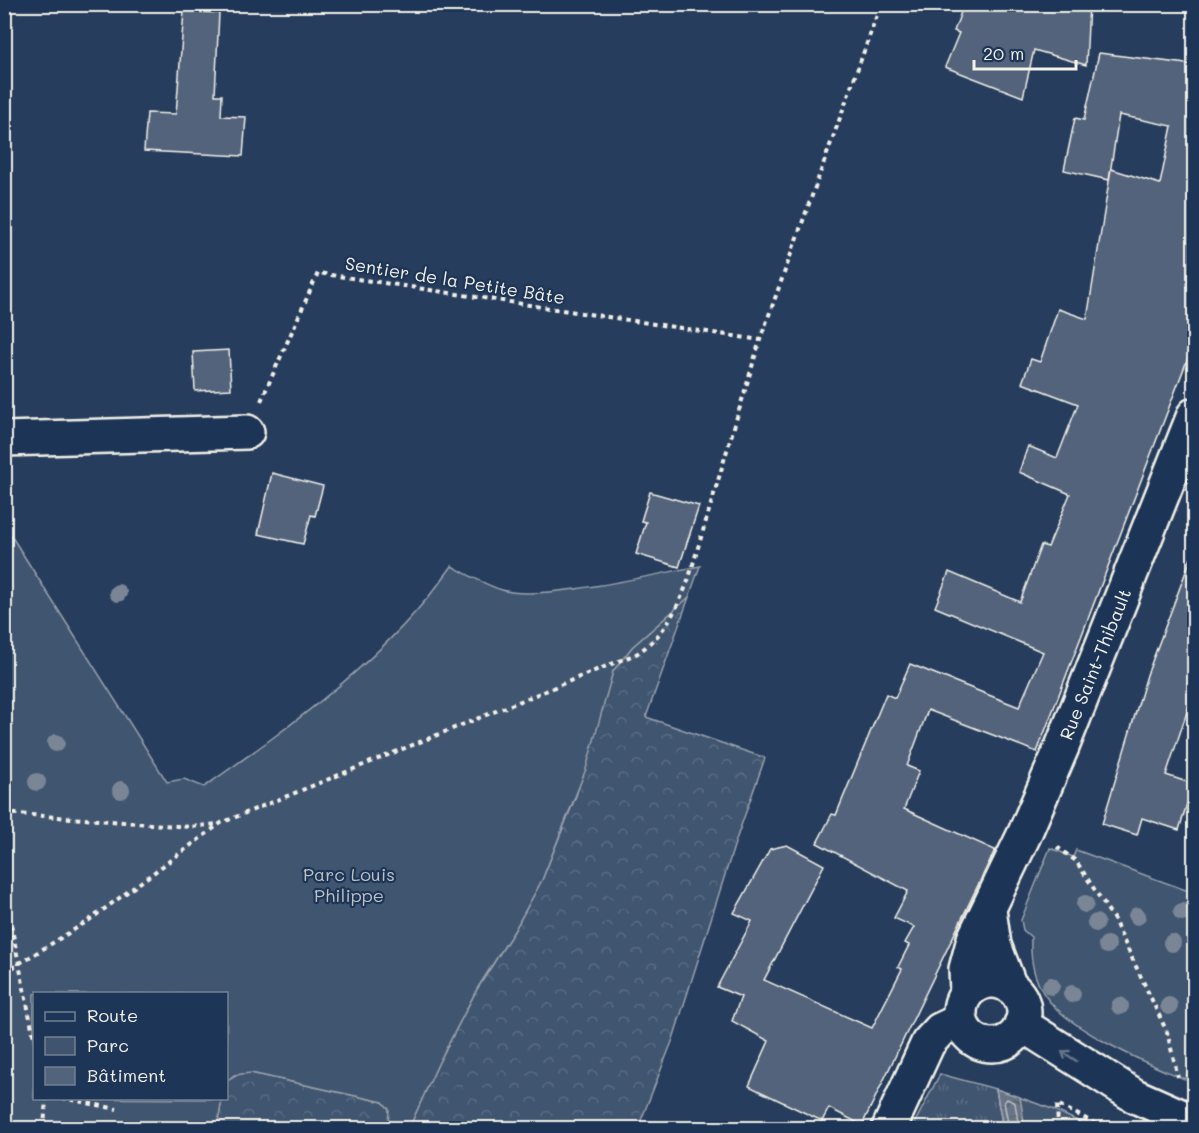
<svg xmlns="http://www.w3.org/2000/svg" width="1199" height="1133" viewBox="0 0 1199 1133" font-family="Mali,sans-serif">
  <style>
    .grass { fill: url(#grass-tufts); stroke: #9aa2ac; stroke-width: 1.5 }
    .forest { fill: url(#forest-crowns); stroke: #9aa2ac; stroke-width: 1.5 }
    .park { fill: #40546f; stroke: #9aa2ac; stroke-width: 1.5 }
    .water { fill: url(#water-waves); stroke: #9fa7ae; stroke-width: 1.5 }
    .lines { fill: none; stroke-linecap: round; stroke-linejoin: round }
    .shore { stroke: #bcbfc2; stroke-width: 1.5 }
    .building { fill: #52647b; stroke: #f4f1e8; stroke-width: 1.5 }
    .minor-casing { stroke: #f4f1e8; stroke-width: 38 }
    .tertiary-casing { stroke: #f4f1e8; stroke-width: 38 }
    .secondary-casing { stroke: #f4f1e8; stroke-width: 38 }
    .path { stroke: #f4f1e8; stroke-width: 4; stroke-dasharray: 4.5 4.5; stroke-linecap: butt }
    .minor { stroke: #1d3557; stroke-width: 33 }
    .tertiary { stroke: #1d3557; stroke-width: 33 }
    .secondary { stroke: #1d3557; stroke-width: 33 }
    .tree { fill: #7a8696 }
    .oneway { stroke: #68778a }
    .labels { text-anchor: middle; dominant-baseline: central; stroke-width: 4.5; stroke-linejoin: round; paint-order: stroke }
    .street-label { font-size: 18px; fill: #f4f1e8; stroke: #1d3557 }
    .park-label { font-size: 18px; fill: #bec2c4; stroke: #1d3557 }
  </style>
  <defs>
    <pattern id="grass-tufts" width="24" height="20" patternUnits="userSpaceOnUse" patternTransform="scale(1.5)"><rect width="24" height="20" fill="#40546f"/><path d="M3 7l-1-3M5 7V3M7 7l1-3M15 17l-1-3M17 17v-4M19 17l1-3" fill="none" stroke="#5c6d84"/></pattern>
    <pattern id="forest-crowns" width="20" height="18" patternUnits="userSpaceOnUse" patternTransform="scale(1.5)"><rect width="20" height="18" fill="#40546f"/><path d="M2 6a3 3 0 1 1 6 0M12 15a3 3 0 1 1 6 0" fill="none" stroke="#5c6d84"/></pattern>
    <pattern id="water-waves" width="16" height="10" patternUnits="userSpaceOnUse" patternTransform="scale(1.5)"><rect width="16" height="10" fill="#677588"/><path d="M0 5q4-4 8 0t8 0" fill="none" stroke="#585e67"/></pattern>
  </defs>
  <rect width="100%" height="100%" fill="#263d5d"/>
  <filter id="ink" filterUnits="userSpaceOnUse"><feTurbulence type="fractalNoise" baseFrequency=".0167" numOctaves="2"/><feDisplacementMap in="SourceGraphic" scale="12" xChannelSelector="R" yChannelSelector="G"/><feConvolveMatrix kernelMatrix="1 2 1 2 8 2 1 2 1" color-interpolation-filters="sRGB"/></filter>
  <g filter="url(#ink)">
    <path class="grass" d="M940 1074 996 1089 1003 1128H912Z"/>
    <path class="forest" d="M689 597 646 717 765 758 736 840 673 1039 638 1128H409L438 1064 477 989 514 931 542 880 576 796 613 671 632 647Z
      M241 1073H251L383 1102 389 1109 388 1128H217L222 1099 226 1098 227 1081Z"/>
    <path class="park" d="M5 526 167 782 184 779 204 787C295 723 388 657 452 566 468 575 485 585 502 590 539 602 656 574 700 566L689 597 632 647 613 671 586 769 542 880 514 931 477 989 438 1064 409 1128H388L389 1109 383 1102 251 1073 234 1075 227 1081 226 994H34V1098L222 1099 217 1128H5Z
      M1050 848 1073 857 1076 850 1194 893V1053L1185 1079C1147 1064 1066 1029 1044 994 1033 977 1030 957 1031 937L1023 930 1021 920Z
      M996 1089 1052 1109 1092 1128H1003Z"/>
    <path class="water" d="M996 1089 1020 1097 1025 1128H1003Z"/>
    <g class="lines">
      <path class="shore" d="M1009 1128 1004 1102 1007 1099 1015 1103 1019 1128"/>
    </g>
    <path class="building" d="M964 4H1089L1086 65 1034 50 1023 97 945 67 959 33 954 31Z
      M184 11 219 13 215 95H222L221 116 246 117 243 156 144 151 147 113 176 114Z
      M1099 53 1194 65V342L1037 752 928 710 907 766 919 771 904 809 995 850 862 1125 829 1108 822 1121 749 1086 769 1041 732 1021 741 997 717 987 752 921 734 913 770 849 787 845 824 865 764 980 872 1028 902 969 898 967 909 945 905 943 914 927 894 918 908 891 817 843 832 814 836 815 886 694 895 698 910 664 1019 707 1043 652 935 607 949 572 1020 602 1041 545 1048 547 1070 494 1019 472 1028 446 1057 458 1078 404 1022 383 1031 359 1040 362 1058 309 1087 319 1111 169 1160 184 1172 126 1119 115 1109 180 1064 170 1075 118 1084 120Z
      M229 350 231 389 195 391 193 352Z
      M272 473 323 486 315 516 311 515 303 544 258 534Z
      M650 492 699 506 679 567 636 554 646 522 641 521Z
      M1191 558H1194V691L1166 775 1193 784 1179 830 1142 818 1137 835 1102 824 1147 675Z"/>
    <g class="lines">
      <defs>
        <path id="minor" d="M4 439 247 432"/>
        <path id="tertiary" d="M1021 1024 1135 1096 1194 1122"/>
        <path id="secondary" d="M989 910 994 945 1010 987
          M960 1013a32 32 0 1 1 64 0a32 32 0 1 1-64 0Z
          M967 993 966 969 974 939 1024 835 1062 747 1194 415
          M889 1128 928 1043 940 1030 961 1020"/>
      </defs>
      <use href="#minor" class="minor-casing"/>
      <use href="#tertiary" class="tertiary-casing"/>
      <use href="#secondary" class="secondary-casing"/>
      <path class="path" d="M261 401 318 273 760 340
        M4 813 190 827 218 824
        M1057 847 1076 861 1113 918 1167 1032 1178 1077
        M4 890 34 1038
        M4 973 88 921 221 823 636 654C664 636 676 611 688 581L760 340 881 4
        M62 1098 117 1109
        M44 1128 46 1098
        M1058 1128 1057 1104 1104 1128"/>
      <use href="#minor" class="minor"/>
      <use href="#tertiary" class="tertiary"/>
      <use href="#secondary" class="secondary"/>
    </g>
    <g class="tree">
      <circle cx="118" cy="593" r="9"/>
      <circle cx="56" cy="743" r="9"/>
      <circle cx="37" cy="782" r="9"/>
      <circle cx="121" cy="790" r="9"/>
      <circle cx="1085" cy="904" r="9"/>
      <circle cx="1182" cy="912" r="9"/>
      <circle cx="1137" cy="916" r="9"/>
      <circle cx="1096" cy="923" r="9"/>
      <circle cx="1172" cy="943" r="9"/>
      <circle cx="1107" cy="945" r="9"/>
      <circle cx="1051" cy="986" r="9"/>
      <circle cx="1072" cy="994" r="9"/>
      <circle cx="1120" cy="1006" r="9"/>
      <circle cx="1169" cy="1006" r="9"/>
    </g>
    <defs><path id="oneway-shaft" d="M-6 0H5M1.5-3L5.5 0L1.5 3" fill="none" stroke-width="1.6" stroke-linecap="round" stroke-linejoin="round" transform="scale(1.5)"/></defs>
    <use class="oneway" href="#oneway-shaft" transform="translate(1069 1056) rotate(-147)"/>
  </g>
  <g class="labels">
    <g class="street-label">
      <text transform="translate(455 280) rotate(9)">Sentier de la Petite Bâte</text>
      <text transform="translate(1095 664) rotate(-68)">Rue Saint-Thibault</text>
    </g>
    <g class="park-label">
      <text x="349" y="874">Parc Louis<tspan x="349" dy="21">Philippe</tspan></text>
    </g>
  </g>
  <rect width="1199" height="1133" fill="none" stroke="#1d3557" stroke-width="24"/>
  <rect x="12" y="12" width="1175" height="1109" fill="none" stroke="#f4f1e8" stroke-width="2" filter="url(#ink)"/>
  <rect x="33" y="992" width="195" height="108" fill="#1d3557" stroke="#738091" stroke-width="1.5"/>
  <rect x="45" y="1012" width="30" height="9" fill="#1d3557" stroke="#738091" stroke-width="1.5"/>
  <text x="87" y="1022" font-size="18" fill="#f4f1e8">Route</text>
  <rect x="45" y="1037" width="30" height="18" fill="#40546f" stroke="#738091" stroke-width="1.5"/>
  <text x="87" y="1052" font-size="18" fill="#f4f1e8">Parc</text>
  <rect x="45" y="1067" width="30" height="18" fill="#52647b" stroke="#738091" stroke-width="1.5"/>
  <text x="87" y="1082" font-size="18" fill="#f4f1e8">Bâtiment</text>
  <path d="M974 60v9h102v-9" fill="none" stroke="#f4f1e8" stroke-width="3"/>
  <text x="983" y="60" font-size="18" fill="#f4f1e8" stroke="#1d3557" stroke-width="4.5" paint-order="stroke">20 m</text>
</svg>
